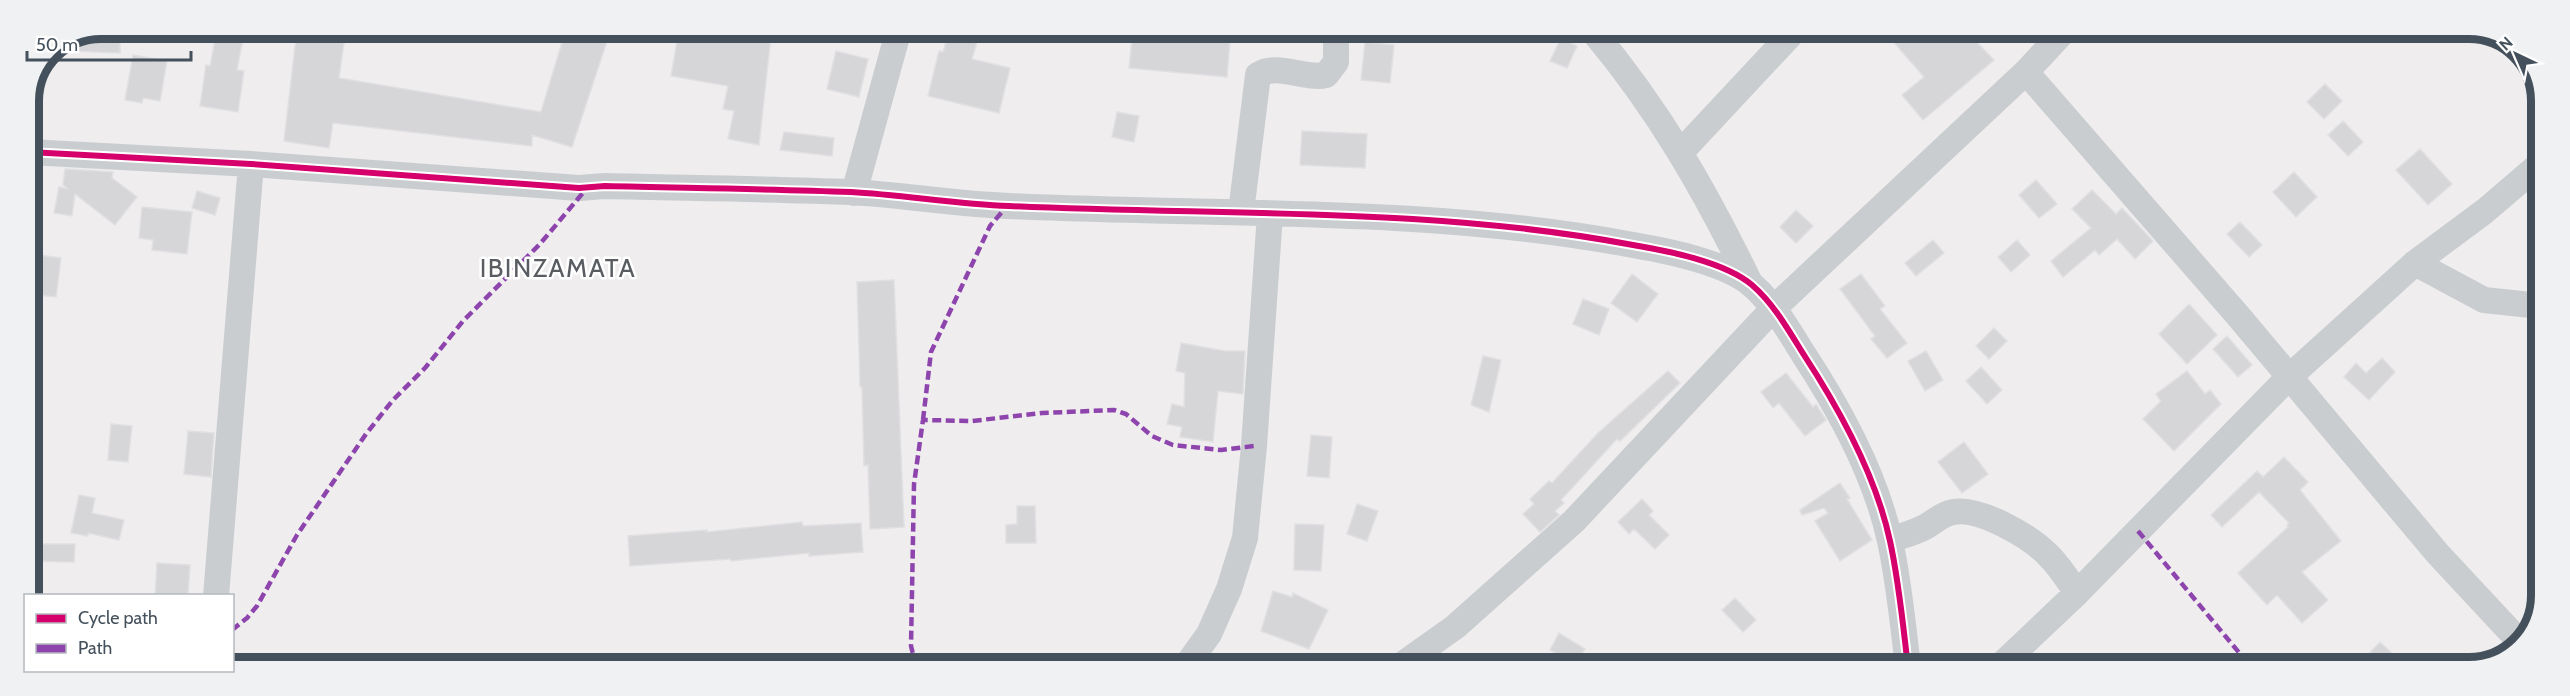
<svg xmlns="http://www.w3.org/2000/svg" width="2570" height="696" viewBox="0 0 2570 696" font-family="Cabin,sans-serif">
  <style>
    .building { fill: #d6d5d8; stroke: #e0dfe1; stroke-width: 1.5 }
    .lines { fill: none; stroke-linecap: round; stroke-linejoin: round }
    .street { stroke: #cacdcf; stroke-width: 26 }
    .quiet { stroke: #8e44ad; stroke-width: 4.5; stroke-dasharray: 9 4.5; stroke-linecap: butt }
    .cycleway-casing { stroke: #fff; stroke-width: 10 }
    .cycleway { stroke: #d6006c; stroke-width: 6 }
    .labels { text-anchor: middle; dominant-baseline: central; stroke-width: 5; stroke-linejoin: round; paint-order: stroke }
    .quarter-label { font-size: 26px; letter-spacing: 1.5px; fill: #595d62; stroke: #fff }
    .rim { fill: none; stroke: #44515c; stroke-width: 8 }
  </style>
  <rect width="100%" height="100%" fill="#efedee"/>
  <path class="building" d="M217 29 244 34 237 70 244 71 238 112 200 106 206 65 210 66Z
    M297 29H346L339 78 541 112 566 29H611L572 147 532 135V146L333 123 329 148 284 141Z
    M679 29H710L771 36 759 145 728 139 734 111 723 109 728 86 671 76Z
    M950 29H981L972 59 1010 68 999 113 928 96 939 51 943 52Z
    M1133 30H1231L1227 77 1129 68Z
    M1883 30H1965L1994 60 1923 120 1902 95 1924 77Z
    M85 35 120 36V53L50 50Z
    M1561 38 1577 46 1567 68 1550 61Z
    M1365 42 1394 45 1390 83 1361 80Z
    M836 51 868 59 859 97 827 89Z
    M133 55 167 61 160 101 143 98 142 103 125 100Z
    M2325 84 2342 101 2324 119 2307 102Z
    M1117 112 1139 116 1134 142 1112 137Z
    M2343 121 2363 142 2348 156 2328 135Z
    M1302 131 1367 134 1365 168 1300 165Z
    M784 132 834 138 832 156 780 150Z
    M2420 149 2452 184 2428 205 2396 170Z
    M65 169 113 172 112 178 137 197 115 225 75 194 72 216 54 213 59 187 68 189 63 185Z
    M2294 172 2317 197 2296 217 2273 192Z
    M2036 180 2057 204 2039 218 2019 195Z
    M2092 190 2116 214 2122 208 2153 241 2135 259 2117 239 2099 255 2095 250 2063 277 2051 261 2091 228 2072 209Z
    M197 191 220 198 215 215 192 208Z
    M142 207 192 212 187 254 152 250 153 240 139 238Z
    M1796 210 1813 226 1796 243 1780 227Z
    M2240 222 2262 245 2249 257 2227 234Z
    M1933 240 1944 253 1916 276 1905 263Z
    M2017 240 2030 255 2011 272 1998 257Z
    M31 254 61 258 56 297 29 294Z
    M1632 274 1658 294 1637 322 1611 303Z
    M1861 274 1885 306 1880 309 1907 343 1887 358 1871 339 1875 336 1840 289Z
    M894 280 904 527 870 529 868 465 864 466 862 387H860L857 282Z
    M1583 299 1609 309 1599 335 1573 324Z
    M2189 304 2217 335 2187 364 2159 334Z
    M1994 328 2007 341 1989 359 1976 346Z
    M2227 336 2252 365 2238 377 2213 349Z
    M1181 343 1225 351H1245L1243 394 1218 391 1213 442 1180 437 1182 427 1167 424 1172 404 1184 407 1185 373 1176 371Z
    M1926 351 1943 380 1925 391 1908 361Z
    M1483 356 1501 360 1489 412 1471 405Z
    M2382 358 2395 372 2369 400 2344 377 2356 363 2366 373Z
    M1981 367 2002 390 1987 404 1966 381Z
    M1668 371 1680 383 1620 441 1617 439 1561 500 1564 503 1555 511 1559 515 1540 532 1523 514 1534 504 1530 499 1549 481 1552 483 1598 433Z
    M2187 371 2205 394 2210 390 2221 404 2174 451 2143 419 2161 401 2156 394Z
    M1786 373 1813 407 1816 404 1826 420 1805 436 1779 403 1773 408 1761 392Z
    M111 424 132 426 128 462 108 460Z
    M188 431 214 433 211 477 184 474Z
    M1311 435 1332 437 1329 478 1307 476Z
    M1964 442 1988 474 1962 493 1938 462Z
    M2284 457 2308 482 2300 490 2341 541 2302 572 2328 600 2302 623 2277 595 2267 605 2238 573 2288 527 2287 525 2289 523 2259 492 2222 527 2211 515 2257 471 2263 477Z
    M1840 483 1850 498 1847 499 1872 540 1840 561 1815 521 1828 513 1824 508 1802 515 1800 510Z
    M79 495 95 498 92 513 124 520 119 540 88 533V536L71 533Z
    M1642 499 1653 511 1649 515 1669 535 1655 549 1634 529 1629 534 1618 522Z
    M1357 504 1378 511 1367 541 1347 534Z
    M1017 506H1035L1036 543H1006V525L1017 524Z
    M802 522 803 526 861 523 863 552 809 556V553L731 561 730 559 630 566 628 536 707 530V532Z
    M1295 524 1324 525 1321 571 1294 570Z
    M29 544H75L74 562 29 561Z
    M157 563 190 565 188 596H155Z
    M1273 591 1292 597 1293 593 1328 610 1309 649 1261 631Z
    M1735 598 1756 620 1743 632 1722 610Z
    M1559 633 1585 649 1574 664 1550 650Z
    M2380 642 2396 657 2387 667H2356Z"/>
  <g class="lines">
    <path class="street" d="M1592 30C1659 110 1705 190 1750 283
      M2026 72 2240 318 2438 554 2520 642
      M29 152 251 164 579 188 605 186C687 188 769 189 851 192 904 195 956 204 1009 206 1217 216 1428 206 1633 245 1668 251 1725 262 1752 285 1774 304 1789 331 1804 355 1840 410 1876 476 1890 541 1899 582 1903 625 1908 667
      M1681 152 1795 30
      M854 193 899 29
      M1241 212 1258 75C1278 62 1304 80 1326 75L1336 62V30
      M2415 263 2484 300 2540 306
      M1890 540C1901 536 1914 533 1925 527 1934 522 1942 514 1953 512 1980 507 2031 537 2049 556 2060 567 2068 580 2077 593
      M216 596 251 164
      M1186 666 1209 634 1229 589 1245 538 1254 446 1270 214
      M1400 666 1455 627 1574 521 1774 308 2026 72 2065 30
      M1999 667 2077 593 2288 378 2415 263 2485 211 2541 163"/>
    <path class="quiet" d="M923 420 931 352 990 226 1007 206
      M2138 531 2251 667
      M232 630 247 618 257 606 297 535 366 434 393 400 425 368 463 321 540 244 587 188
      M916 666 911 646 914 484 923 420 972 421 1042 413 1114 410 1126 414 1152 436 1173 445 1221 450 1254 446"/>
    <defs>
      <path id="cycleway" d="M29 152 251 164 579 188 605 186C687 188 769 189 851 192 904 195 956 204 1009 206 1217 216 1428 206 1633 245 1668 251 1725 262 1752 285 1774 304 1789 331 1804 355 1840 410 1876 476 1890 541 1899 582 1903 625 1908 667"/>
    </defs>
    <use href="#cycleway" class="cycleway-casing"/>
    <use href="#cycleway" class="cycleway"/>
  </g>
  <g class="labels">
    <g class="quarter-label">
      <text x="558" y="268">IBINZAMATA</text>
    </g>
  </g>
  <path d="M0 0H2570V696H0ZM101 39H2469A62 62 0 0 1 2531 101V595A62 62 0 0 1 2469 657H101A62 62 0 0 1 39 595V101A62 62 0 0 1 101 39Z" fill="#f0f1f2" fill-rule="evenodd"/>
  <path class="rim" d="M101 39H2469A62 62 0 0 1 2531 101V595A62 62 0 0 1 2469 657H101A62 62 0 0 1 39 595V101A62 62 0 0 1 101 39Z"/>
  <rect x="24" y="594" width="210" height="78" fill="#ffffff" stroke="#b4b9be" stroke-width="1.5"/>
  <rect x="36" y="614" width="30" height="9" fill="#d6006c" stroke="#b4b9be" stroke-width="1.5"/>
  <text x="78" y="624" font-size="18" fill="#44515c">Cycle path</text>
  <rect x="36" y="644" width="30" height="9" fill="#8e44ad" stroke="#b4b9be" stroke-width="1.5"/>
  <text x="78" y="654" font-size="18" fill="#44515c">Path</text>
  <g transform="translate(2516 54) rotate(316)" stroke="#ffffff" stroke-width="4.5" paint-order="stroke">
  <path d="M0-4.5L10 22L0 15L-10 22Z" fill="#44515c"/>
  <text y="-9" font-size="16" font-weight="bold" text-anchor="middle" fill="#44515c">N</text>
  </g>
  <path d="M27 51v9h164v-9" fill="none" stroke="#44515c" stroke-width="3"/>
  <text x="36" y="51" font-size="18" fill="#44515c" stroke="#ffffff" stroke-width="4.5" paint-order="stroke">50 m</text>
</svg>
